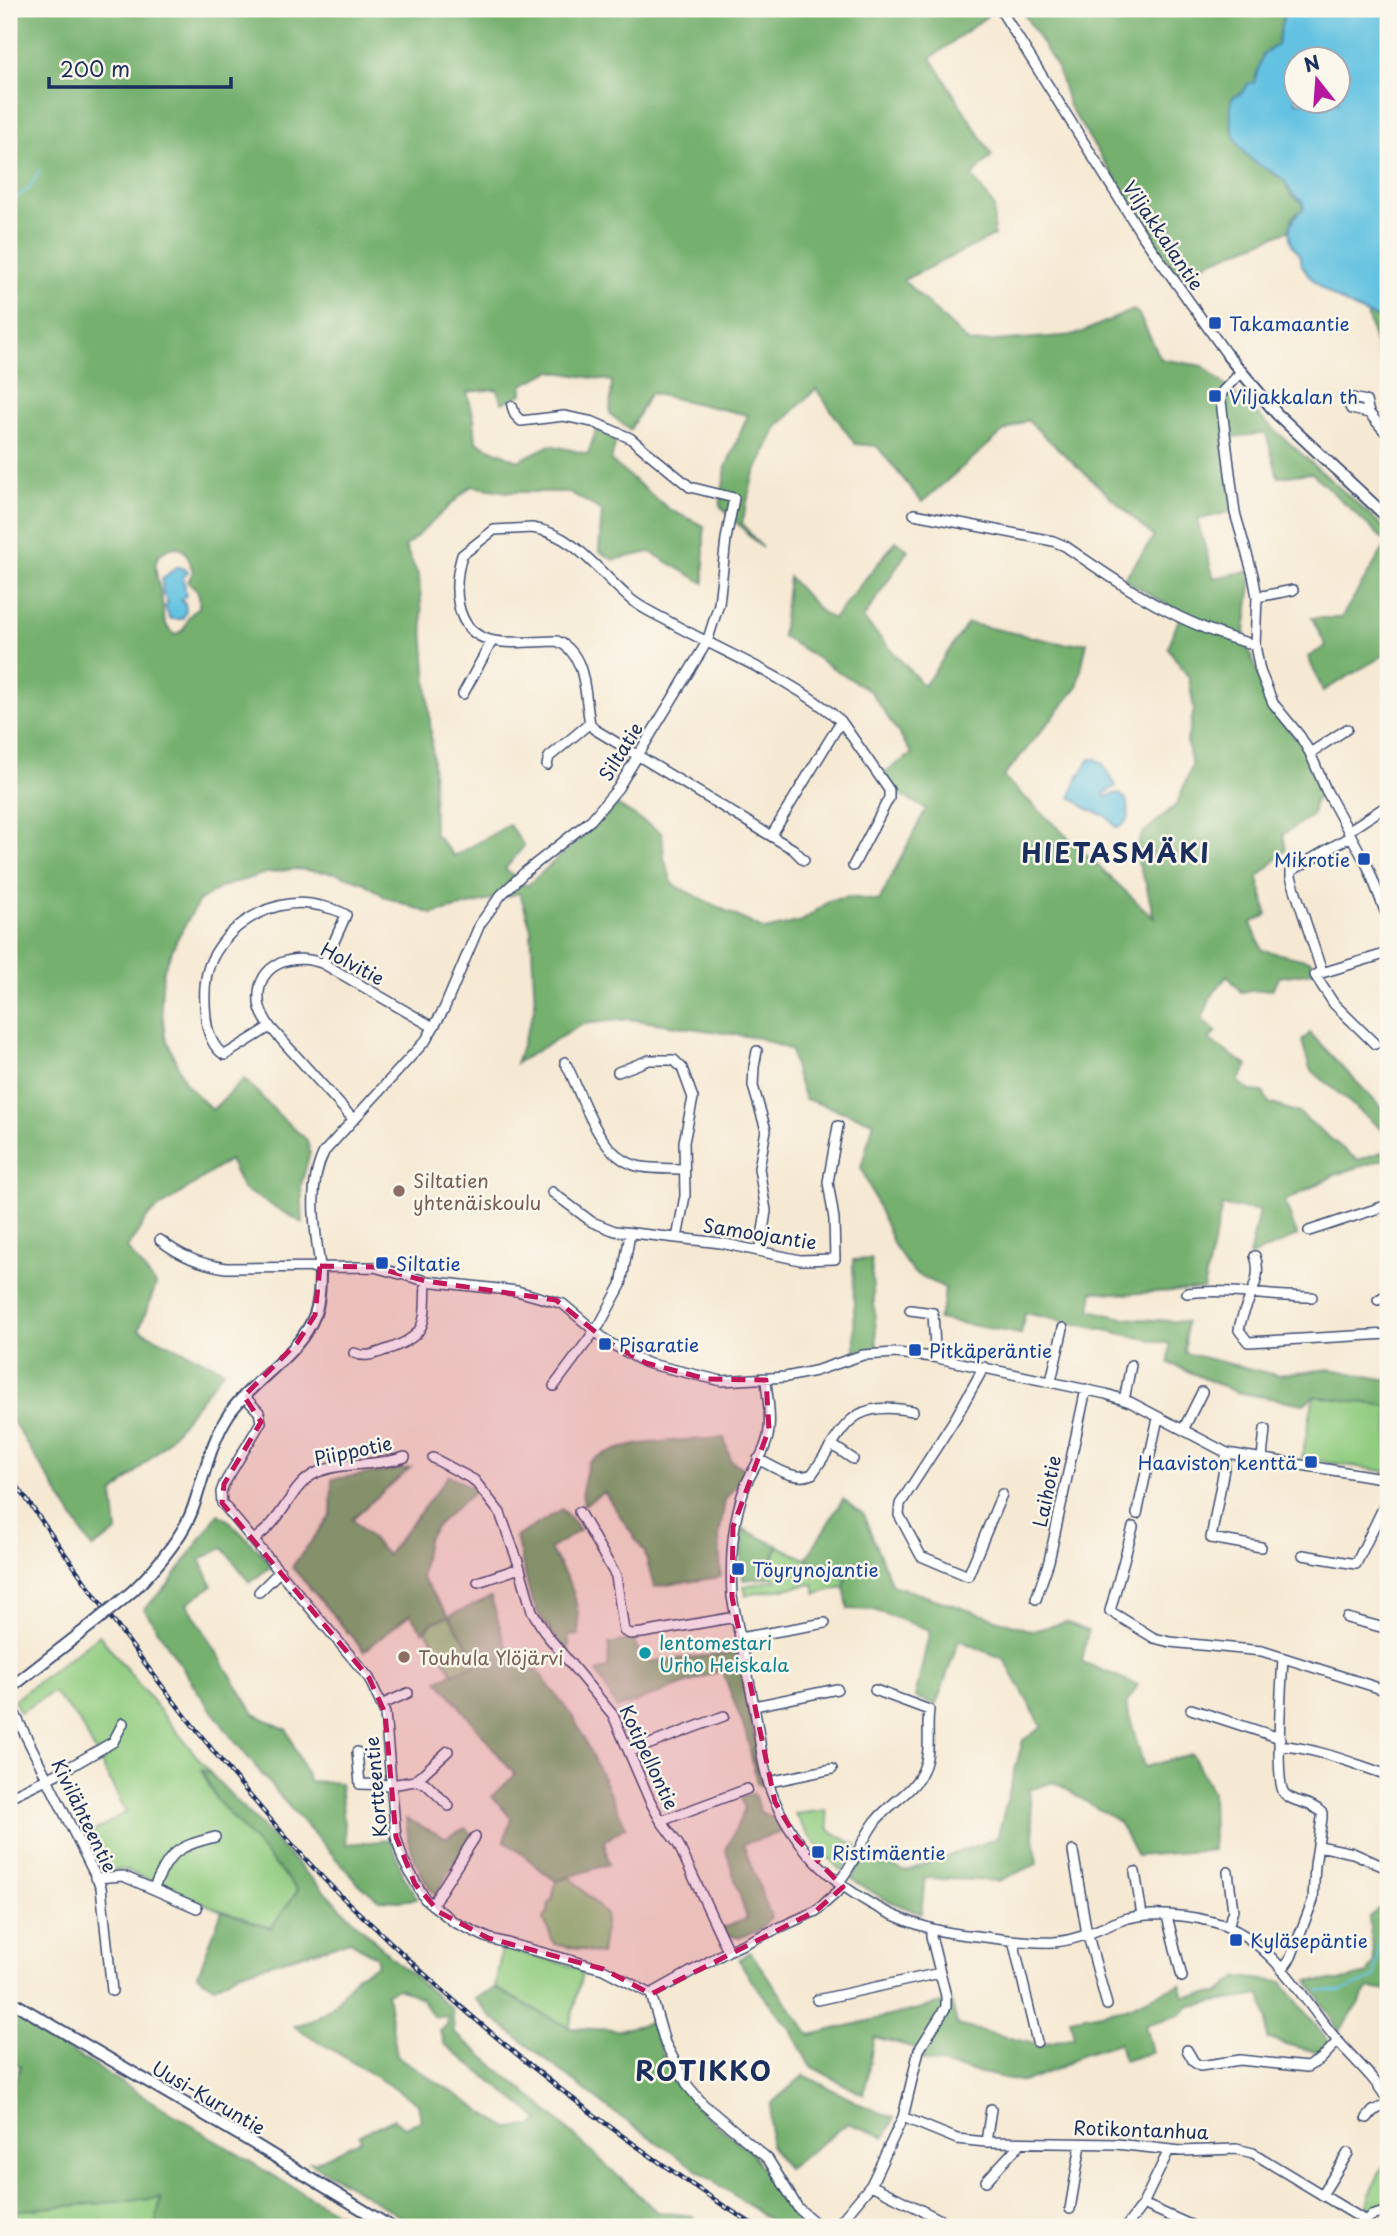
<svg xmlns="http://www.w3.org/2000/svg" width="1397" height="2236" viewBox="0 0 1397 2236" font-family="'Playpen Sans',sans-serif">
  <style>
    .green { fill: #91cc80; stroke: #567e6f; stroke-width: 2 }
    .forest { fill: #74b06e; stroke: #487066; stroke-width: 2; fill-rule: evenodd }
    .water { fill: #63c2e1; stroke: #3f78a0; stroke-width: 2; fill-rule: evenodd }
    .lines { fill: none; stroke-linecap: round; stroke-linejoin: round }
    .stream { stroke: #63c2e1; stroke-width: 2 }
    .minor-casing { stroke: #3c4b70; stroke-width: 12 }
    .major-casing { stroke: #3c4b70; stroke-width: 14 }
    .minor { stroke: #fff; stroke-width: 9 }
    .major { stroke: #fff; stroke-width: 10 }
    .rail-casing { stroke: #1b2f5e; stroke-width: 4.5 }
    .rail { stroke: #fbf7ec; stroke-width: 2; stroke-dasharray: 5; stroke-linecap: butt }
    .major-bridge-casing { stroke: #3c4b70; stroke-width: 14; stroke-linecap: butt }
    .major-bridge { stroke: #fff; stroke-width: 10 }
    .marked { fill: #c2185b; fill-opacity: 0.2; stroke: #c2185b; stroke-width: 5; stroke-dasharray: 14 9; stroke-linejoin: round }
    .transit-dot { fill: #1a4fb4; stroke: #fbf7ec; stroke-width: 2.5 }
    .education-dot { fill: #8d6e63; stroke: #fbf7ec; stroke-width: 2.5 }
    .culture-dot { fill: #0f9aa8; stroke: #fbf7ec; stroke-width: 2.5 }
    .labels { text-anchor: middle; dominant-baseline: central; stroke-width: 5; stroke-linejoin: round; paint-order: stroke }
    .street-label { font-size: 19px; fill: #1b2f5e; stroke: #fbf7ec }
    .transit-label { font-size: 19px; fill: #164399; stroke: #fbf7ec; text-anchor: start }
    .education-label { font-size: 19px; fill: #785e54; stroke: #fbf7ec; text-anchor: start }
    .culture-label { font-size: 19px; fill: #0d838f; stroke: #fbf7ec; text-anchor: start }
    .district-label { font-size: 26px; font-weight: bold; letter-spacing: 2px; fill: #1b2f5e; stroke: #fbf7ec }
  </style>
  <rect width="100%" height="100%" fill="#fbf7ec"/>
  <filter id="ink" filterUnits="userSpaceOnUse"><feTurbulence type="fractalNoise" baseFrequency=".0143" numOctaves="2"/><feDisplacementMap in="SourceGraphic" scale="14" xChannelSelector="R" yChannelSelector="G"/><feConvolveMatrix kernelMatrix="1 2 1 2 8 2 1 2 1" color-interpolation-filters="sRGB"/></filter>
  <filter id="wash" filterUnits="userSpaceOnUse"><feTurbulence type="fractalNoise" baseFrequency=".00686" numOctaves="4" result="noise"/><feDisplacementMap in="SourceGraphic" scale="28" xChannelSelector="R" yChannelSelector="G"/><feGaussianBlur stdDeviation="1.57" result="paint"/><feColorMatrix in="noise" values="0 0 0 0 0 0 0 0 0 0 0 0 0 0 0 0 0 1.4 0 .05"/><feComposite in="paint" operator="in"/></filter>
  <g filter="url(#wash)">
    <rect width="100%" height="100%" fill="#f6e9d3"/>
    <path class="green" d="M1314 1396 1388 1406V1472L1302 1458Z
      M778 1546 847 1579 844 1587 816 1594 814 1584 746 1595 744 1586 776 1580 772 1577 773 1559Z
      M449 1616 479 1664 453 1673 426 1630 433 1622Z
      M99 1635 211 1774 203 1771 217 1800 298 1890 271 1928 222 1911 126 1870H101L86 1836 126 1812 80 1722 53 1692 20 1712 14 1700Z
      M826 1810 829 1830 857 1846 841 1871 808 1835 795 1814Z
      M570 1877 606 1915 601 1954 554 1944 544 1919 548 1912 549 1903 552 1901 556 1881Z
      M502 1948 583 1969 569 2028 495 1988Z
      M1388 2157V2205L1366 2209 1372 2188Z
      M161 2198 155 2227H9V2211Z"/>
    <path class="forest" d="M9 9H982L987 16 931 58 992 155 972 176 994 206V236L903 280 969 343 1075 335 1133 310 1138 313 1161 359 1203 366 1388 531V653L1323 691 1308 657 1326 646 1312 618H1341L1387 543 1312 473 1278 477 1266 433 1225 438 1237 510 1197 520 1214 578 1253 570 1244 638 1274 713 1302 745 1324 795 1315 800 1312 816 1283 834 1286 850 1258 877 1267 915 1251 923 1262 950 1311 961 1315 972 1279 977 1272 989 1241 992 1227 975 1211 997 1202 1019 1216 1032 1209 1040 1248 1066 1238 1081 1250 1091 1263 1092 1269 1103 1299 1113 1357 1160 1388 1150V1158L1337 1174 1285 1201 1297 1236 1249 1257 1259 1210 1222 1206 1203 1289 1124 1294 1093 1291 1090 1310 1122 1318 1186 1322 1185 1353 1276 1375 1331 1369 1388 1380V1406L1314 1396 1304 1404 1236 1392 1169 1363 1170 1344 1025 1313 1021 1334 938 1319 943 1306 945 1288 913 1272 894 1245 861 1167 874 1122 805 1099 796 1074 791 1050 759 1038 629 1019 583 1024 516 1063 535 1007 531 929 520 893 432 914 385 897 365 883 336 873 294 869 266 873 221 887 199 901 177 939 163 971 161 1002 165 1036 185 1083 212 1110 244 1079 282 1118 307 1140 310 1152 301 1185 303 1223 243 1189 229 1160 149 1215 127 1248 156 1285 139 1330 224 1370 165 1444 113 1494 117 1532 92 1548 9 1415ZM551 371 612 381 610 414 630 430 650 393 748 415 726 467 720 506 762 548 742 523 753 477 777 427 816 389 855 444 877 446 922 502 1003 432 1027 420 1154 537 1124 579 1181 613 1168 648 1189 678 1194 710 1187 741 1192 765 1177 804 1143 833 1134 852 1146 884 1154 918 1003 777 1077 688 1087 642 1065 644 968 623 924 686 863 619 908 550 896 541 833 619 820 611 789 577 782 636 871 692 912 754 885 772 891 789 926 809 879 901 849 897 831 900 802 921 765 930 673 885 664 858 662 833 617 805 527 886 505 869 524 846 509 825 454 856 434 833 433 761 419 577 405 547 471 486 509 492H569L602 511 599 551 613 560 650 552 704 583V526L670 510 611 461 616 440 597 428 588 454 550 445 518 461 476 442 474 419 467 392 497 389 502 403 522 394V385ZM175 547C189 549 189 561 193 572L188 582C199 591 200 593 199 607L189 616 184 629 175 635C159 622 165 612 161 595 157 575 146 553 175 547Z
      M1021 9H1285L1277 45 1263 54 1269 171 1284 179 1291 196 1302 201 1304 208 1293 216 1290 230 1176 275 1069 106 1058 69Z
      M1367 314 1388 320V387L1387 386Z
      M1310 1033 1388 1115V1138L1387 1134 1310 1069 1302 1041Z
      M871 1259 877 1349 855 1351 853 1260Z
      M724 1438 731 1461 747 1470 725 1500 719 1537 721 1577 654 1587 645 1553 604 1492 584 1505 582 1491 588 1463C619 1440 686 1440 724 1438Z
      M410 1468 352 1519 387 1555 449 1475 476 1490 439 1523 427 1539 421 1577 449 1616 491 1597 505 1644 528 1672 537 1670 575 1720 626 1827 604 1841 609 1864 556 1881C537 1868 523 1853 504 1841L511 1818 492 1796 515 1775 438 1680 479 1663 449 1616 433 1622 423 1632 410 1614 364 1651 292 1567 331 1515 332 1479Z
      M843 1499 863 1514 892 1585 1032 1631 1066 1622 1088 1631 1082 1662 1138 1685 1126 1704 1144 1767 1192 1754 1212 1792 1213 1850 1137 1856 1119 1822 1054 1782 1029 1790 1037 1864 999 1881 925 1878 921 1914 882 1898 852 1879 866 1851 904 1872 997 1838 1023 1740 1042 1727 1004 1659 959 1640 936 1705 915 1697 930 1630 874 1610 848 1609 844 1586 846 1579 806 1559Z
      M562 1509 580 1530 550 1549C570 1583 579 1594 579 1635L569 1636V1656L538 1613 530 1595 516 1537Z
      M218 1514 228 1520 273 1565 250 1582 223 1548 200 1559 212 1586 187 1603 254 1714 287 1730 309 1781 340 1783 346 1844 391 1840 403 1875 417 1899 399 1901 379 1900 358 1883 286 1803 232 1738 199 1693 144 1609 169 1584Z
      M743 1529 778 1546 773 1559 772 1577 743 1580 741 1560Z
      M633 1639 644 1662 737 1653C733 1660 737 1669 742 1674L764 1788 757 1783 746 1733 722 1670 617 1709 597 1672 608 1668 609 1644Z
      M201 1770 211 1774 305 1872 391 1957 452 2009 454 2032 543 2107 657 2212 693 2216 696 2227H418L310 2162H316L361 2140 359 2135 393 2119 405 2127 421 2121 418 2103 294 2026 313 2020 334 2005 357 1975 378 1965 376 1957 350 1941 241 1972 214 1987 198 1975 222 1911 271 1928 298 1890 217 1800ZM398 1988 421 1998 433 2016 448 2017 447 2025 440 2030 444 2044 540 2120 532 2126 508 2128 397 2056 387 1993Z
      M754 1794 760 1812 778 1820 786 1831 743 1844 771 1917 758 1931 739 1938 725 1934 722 1928 747 1919 726 1850 745 1808 740 1796Z
      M406 1819 446 1838 465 1828 472 1835 435 1895C418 1873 408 1847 406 1819Z
      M1388 1904V1991L1369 1988 1339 2032 1308 1980 1339 1981 1367 1974 1374 1963 1369 1918 1382 1905Z
      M750 1952 810 2035 951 2001 957 2025 1038 2045 1074 2037 1070 2019 1126 2008 1180 1984 1184 1996 1218 1993 1238 1977 1282 1982 1329 2043 1316 2052 1267 2039V2018L1261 1995 1190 2006 1179 2015 1145 2025 1152 2052 1124 2061 1119 2043 1083 2054 1059 2068 1023 2082 921 2060 924 2050 874 2037 864 2095 810 2066 791 2030 751 1980 739 1960Z
      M495 1988 569 2028 618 2030 650 2023 669 2070 701 2112 751 2152 789 2208 810 2227H780L612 2111 491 2017 475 1998Z
      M9 2013 272 2175 362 2227H155L161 2198 9 2211V2098L20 2066 9 2059Z
      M804 2075 862 2105 894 2118 885 2137 848 2123 787 2169 770 2145 771 2104Z"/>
    <path class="water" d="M1285 9H1388V320C1362 316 1315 290 1302 265 1301 262 1301 258 1299 255 1298 251 1295 249 1293 246 1285 231 1292 217 1304 208L1302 201C1285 192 1292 186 1281 178 1273 171 1262 168 1253 161 1232 144 1228 123 1232 98L1242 93 1248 83H1254L1263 54 1277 45ZM1296 60H1338V102H1296Z
      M176 567 182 568 188 572 183 577 186 595 181 600 185 604 186 612 182 619H170L165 607 168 603 163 593 162 580Z
      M1090 759H1096L1103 764 1116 786 1104 794 1105 797 1118 793 1126 799 1129 817 1123 825 1116 827 1106 816 1088 809 1071 797 1076 781Z"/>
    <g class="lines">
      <path class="stream" d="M9 202 29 189 40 170
        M1318 1991H1342L1375 1977 1380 1928 1388 1925"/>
    </g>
  </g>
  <g filter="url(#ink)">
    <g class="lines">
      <defs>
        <path id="minor" d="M1000 9 1142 235 1228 356
          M1241 372 1222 392 1221 401 1235 513 1253 575 1257 597 1255 645 1260 671 1273 703 1300 736 1310 753 1326 790 1368 867 1388 919
          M1369 413 1351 409 1347 401 1353 398 1366 401 1369 413 1388 435
          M914 514 1053 541 1065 546C1127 589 1181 626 1255 645
          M532 528C574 534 598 571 627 596 639 608 658 615 673 624 729 655 792 679 841 721L771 836 594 729 590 723C584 696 588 654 557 641 536 641 510 645 490 640 453 631 453 585 462 555L494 530Z
          M1257 597 1293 590
          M463 694 492 641
          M1387 704 1388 703
          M841 721 889 790V798L853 866
          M1310 753 1347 729
          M547 765 549 757 590 723
          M1348 831 1388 805
          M771 836 793 849 804 860
          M1322 972 1291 877V871L1351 836
          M270 1027 225 1055C213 1049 207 1031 206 1018 204 999 203 977 212 959 232 920 278 895 321 906 330 908 339 910 346 915L324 964
          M1375 1044 1334 1004 1315 975 1388 953
          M757 1051 754 1067 753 1086 766 1130 759 1168 766 1211 760 1251
          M565 1062C583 1095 595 1151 634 1165 648 1170 669 1168 684 1169
          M618 1072 649 1060H674L682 1068 693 1098 684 1142 685 1196 677 1238
          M353 1119 270 1027C265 1019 259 1010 259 1001 256 962 295 952 324 964L433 1027
          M552 1192 592 1222 615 1231 721 1243 800 1260 835 1259 834 1219 828 1182 838 1126
          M1309 1231 1388 1205
          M160 1240C180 1256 200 1264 226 1268L374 1267 426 1281 517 1291 563 1304 608 1342 646 1363 722 1381 786 1377 815 1371 863 1355 896 1353 933 1357 1106 1394 1130 1402 1227 1453 1388 1479
          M1255 1256C1265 1281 1242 1305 1239 1330L1248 1342 1388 1334
          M320 1266C315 1230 307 1186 324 1152L426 1040 444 1009 480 924 501 895 525 872 591 820 618 788 707 642 719 604 726 539 734 498 690 487 630 438 593 422 564 416 521 421 515 415 512 406
          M1187 1293C1228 1288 1270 1297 1312 1297
          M1378 1300 1388 1294
          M910 1310 933 1313 935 1348 933 1357
          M354 1353C366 1358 374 1354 386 1350 430 1335 424 1322 426 1281
          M984 1367 956 1417 900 1504 899 1515 921 1556 968 1576 1002 1494
          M766 1380C767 1396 771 1413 769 1429 768 1448 754 1467 746 1484 732 1521 730 1558 732 1597 739 1634 747 1670 754 1706 760 1737 762 1770 774 1799 802 1865 865 1911 933 1929 950 1934 968 1935 985 1937 1007 1940 1031 1943 1054 1942 1078 1940 1097 1930 1119 1921 1146 1910 1195 1915 1223 1925 1275 1944 1303 2000 1337 2040 1354 2060 1375 2077 1388 2101
          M1051 1381 1063 1328
          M554 1386 600 1324 621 1285 630 1234
          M244 1396 259 1412 261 1422 224 1484 221 1492 222 1503 369 1678 385 1713 396 1837 403 1860 425 1899 454 1922 488 1938 603 1969 651 1994
          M1124 1400 1131 1365
          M1183 1430 1202 1392
          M832 1445 853 1459
          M1227 1453 1211 1538 1261 1547
          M433 1458 474 1480 500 1513 518 1562 532 1611 546 1634 613 1715 650 1801 661 1821 678 1844 728 1951
          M1262 1458 1265 1429
          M758 1459C774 1467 794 1482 812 1474 845 1429 848 1398 913 1411
          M579 1512 616 1576 624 1631 630 1634 642 1633 736 1617
          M1137 1514 1158 1418
          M1133 1527 1110 1611 1154 1638 1170 1642 1262 1651 1388 1691
          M254 1540C261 1534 269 1528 274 1521 289 1504 296 1482 318 1472 346 1461 377 1467 405 1457
          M1303 1555 1356 1564 1384 1506 1388 1489
          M478 1582 520 1568
          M259 1592 280 1571
          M1036 1599 1049 1561 1086 1389
          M1347 1618 1388 1629
          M740 1638 825 1623
          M9 1702 101 1887 112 1991
          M383 1704 408 1693
          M754 1706 837 1689
          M1191 1709 1280 1738
          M1279 1745C1323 1750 1348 1762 1388 1775
          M357 1752 360 1784 391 1785 415 1781 448 1751
          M629 1752 724 1716
          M415 1781 425 1783 449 1806
          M769 1782 832 1769
          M9 1797 63 1771 113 1742 123 1723
          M661 1821 747 1789
          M1319 1846 1353 1853 1382 1866
          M1073 1851 1086 1928 1107 2005
          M1135 1872 1142 1915
          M1228 1872 1233 1910 1228 1927
          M96 1878 123 1876 197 1908
          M838 1883C854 1865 861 1841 875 1822 889 1803 914 1792 923 1770 932 1751 926 1730 929 1710L875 1690
          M153 1889C171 1852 173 1848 215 1837
          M432 1905 475 1837
          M1167 1916 1182 1977
          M1013 1940 1037 2042
          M1282 1970 1291 1957 1313 1900 1315 1865 1322 1818V1813C1311 1801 1292 1803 1284 1793 1274 1779 1282 1680 1283 1658
          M651 1994 665 2043 688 2086 703 2104 768 2159 798 2208 820 2227
          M651 1994 728 1951 816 1911 843 1887
          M817 2000 940 1973
          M1187 2050 1194 2062 1200 2066 1240 2060 1307 2067 1321 2059 1338 2041
          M903 2117 957 2139 986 2142 1116 2144 1181 2151 1236 2149 1253 2153 1364 2220
          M1367 2118 1373 2111 1388 2104
          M986 2142 991 2109
          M986 2181 1021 2143
          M871 2185 955 2227
          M1322 2195 1348 2153
          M1143 2204 1195 2227
          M1070 2209 1081 2144
          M836 2227 871 2185 903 2117 919 2050 946 2007V1996L931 1936V1929
          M1126 2227 1143 2204 1169 2150
          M1358 2227 1371 2216 1388 2211"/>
        <path id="major" d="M1228 356 1277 414 1388 518
          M122 1600C146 1581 183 1538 193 1508 204 1477 210 1443 229 1414 252 1380 301 1354 315 1314 320 1299 320 1282 320 1266
          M9 1689 95 1622
          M9 2000 246 2139 391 2227"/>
      </defs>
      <use href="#minor" class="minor-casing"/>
      <use href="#major" class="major-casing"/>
      <use href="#minor" class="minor"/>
      <use href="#major" class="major"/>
      <defs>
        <path id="rail" d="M9 1474C106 1614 206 1752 322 1877 343 1899 366 1919 388 1940 501 2048 625 2144 757 2227"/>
      </defs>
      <use href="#rail" class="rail-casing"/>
      <use href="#rail" class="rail"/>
      <defs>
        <path id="major-bridge" d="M95 1622 122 1600"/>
      </defs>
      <use href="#major-bridge" class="major-bridge-casing"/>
      <use href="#major-bridge" class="major-bridge"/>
    </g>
  </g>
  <path class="marked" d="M320 1266 374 1267 426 1281 556 1300 608 1342 646 1363 707 1379 766 1380 769 1429 733 1527 732 1597 775 1802 797 1839 843 1887 816 1911 651 1994 603 1969 488 1938 439 1912 415 1884 396 1837 385 1713 369 1678 222 1503 224 1484 261 1422 244 1396 297 1343 315 1315Z"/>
  <g class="transit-dot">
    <rect x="1208" y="316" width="14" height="14" rx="3.5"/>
    <rect x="1208" y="389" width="14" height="14" rx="3.5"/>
    <rect x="1357" y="852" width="14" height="14" rx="3.5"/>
    <rect x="375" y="1256" width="14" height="14" rx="3.5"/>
    <rect x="598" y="1337" width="14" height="14" rx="3.5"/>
    <rect x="908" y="1343" width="14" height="14" rx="3.5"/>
    <rect x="1304" y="1455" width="14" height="14" rx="3.5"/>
    <rect x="731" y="1562" width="14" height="14" rx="3.5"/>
    <rect x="811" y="1845" width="14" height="14" rx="3.5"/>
    <rect x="1229" y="1933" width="14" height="14" rx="3.5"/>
  </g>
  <g class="education-dot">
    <circle cx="399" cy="1191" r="7"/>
    <circle cx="404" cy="1657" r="7"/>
  </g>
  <circle class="culture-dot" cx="645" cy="1653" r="7"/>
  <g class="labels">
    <g class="street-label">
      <text transform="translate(1164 235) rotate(56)">Viljakkalantie</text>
      <text transform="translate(620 751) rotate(-58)">Siltatie</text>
      <text transform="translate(353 963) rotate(28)">Holvitie</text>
      <text transform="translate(760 1233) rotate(9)">Samoojantie</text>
      <text transform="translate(353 1450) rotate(-12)">Piippotie</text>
      <text transform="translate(1046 1491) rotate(-78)">Laihotie</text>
      <text transform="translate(650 1757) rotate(65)">Kotipellontie</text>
      <text transform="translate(375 1787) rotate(-95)">Kortteentie</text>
      <text transform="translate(85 1815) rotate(64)">Kivilähteentie</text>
      <text transform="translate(209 2097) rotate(30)">Uusi-Kuruntie</text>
      <text transform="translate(1141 2129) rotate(2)">Rotikontanhua</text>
    </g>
    <g class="transit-label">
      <text x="1229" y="323">Takamaantie</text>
      <text x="1229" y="396">Viljakkalan th</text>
      <text x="1350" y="859" text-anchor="end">Mikrotie</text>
      <text x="396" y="1263">Siltatie</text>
      <text x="619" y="1344">Pisaratie</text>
      <text x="929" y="1350">Pitkäperäntie</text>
      <text x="1297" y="1462" text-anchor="end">Haaviston kenttä</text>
      <text x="752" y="1569">Töyrynojantie</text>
      <text x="832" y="1852">Ristimäentie</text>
      <text x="1250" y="1940">Kyläsepäntie</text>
    </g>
    <g class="education-label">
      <text x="413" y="1180">Siltatien<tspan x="413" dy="22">yhtenäiskoulu</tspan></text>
      <text x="418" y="1657">Touhula Ylöjärvi</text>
    </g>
    <g class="culture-label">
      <text x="659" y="1642">lentomestari<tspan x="659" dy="22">Urho Heiskala</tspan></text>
    </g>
    <g class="district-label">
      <text x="1116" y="852">HIETASMÄKI</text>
      <text x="704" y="2070">ROTIKKO</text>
    </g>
  </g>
  <rect width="1397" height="2236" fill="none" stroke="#fbf7ec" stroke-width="35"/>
  <g transform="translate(1317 80) rotate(343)"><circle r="33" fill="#fbf7ec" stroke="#a1a7b3" stroke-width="2"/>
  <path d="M0-5L12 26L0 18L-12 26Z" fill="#b5179e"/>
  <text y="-10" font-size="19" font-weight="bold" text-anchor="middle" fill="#1b2f5e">N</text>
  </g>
  <path d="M49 77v10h182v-10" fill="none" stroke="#1b2f5e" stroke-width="3.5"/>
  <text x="60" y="77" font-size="21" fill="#1b2f5e" stroke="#fbf7ec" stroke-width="5" paint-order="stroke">200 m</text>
</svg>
